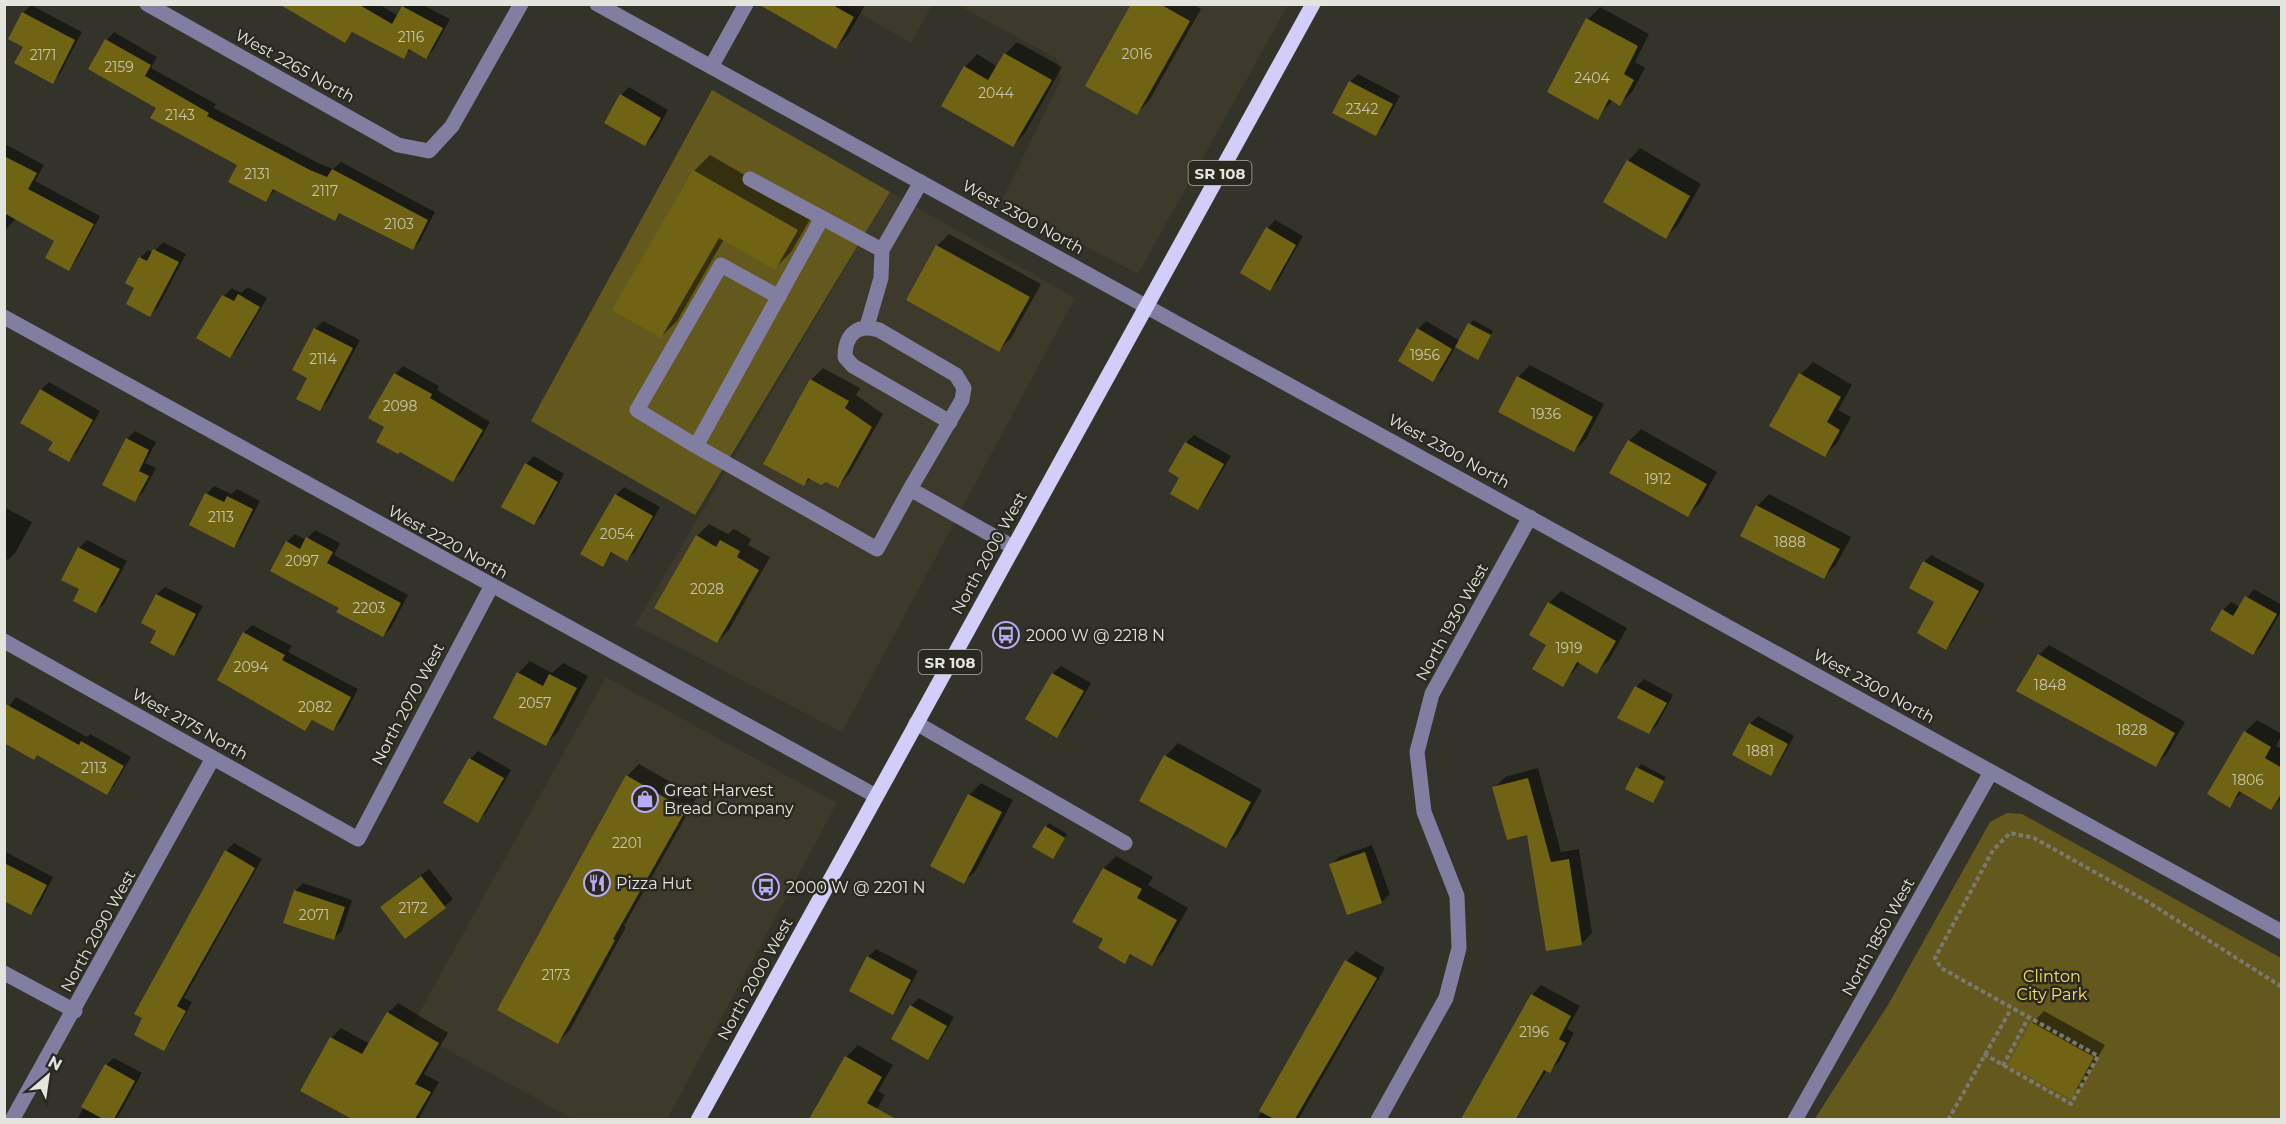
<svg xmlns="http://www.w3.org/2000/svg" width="2286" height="1124" viewBox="0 0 2286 1124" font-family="Montserrat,sans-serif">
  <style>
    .built { fill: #3d3a2b }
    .green { fill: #63591c }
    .shadow { fill: #0007 }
    .building { fill: #706414 }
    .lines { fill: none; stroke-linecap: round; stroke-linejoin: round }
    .path { stroke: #7a7971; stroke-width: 4; stroke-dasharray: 4.5 3; stroke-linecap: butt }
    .minor { stroke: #827ea1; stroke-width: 15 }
    .major { stroke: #d2cdf9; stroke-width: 15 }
    .labels { text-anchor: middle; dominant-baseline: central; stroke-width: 5; stroke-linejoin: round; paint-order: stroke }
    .number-label { font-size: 14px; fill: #c7c4ac }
    .shield { fill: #2a2920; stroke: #acaca5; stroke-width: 1.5 }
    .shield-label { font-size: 15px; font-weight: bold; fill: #e4e4de }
    .street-label { font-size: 16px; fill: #e4e4de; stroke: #2a2920 }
    .poi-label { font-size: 16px; fill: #e4e4de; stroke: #2a2920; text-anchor: start }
    .park-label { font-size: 16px; fill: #f7e15f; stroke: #2a2920 }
  </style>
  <rect width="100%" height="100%" fill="#34332a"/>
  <path class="built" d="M845 5H932L911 43Z
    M958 5H1288L1138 274 1001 202 1061 80 1057 59Z
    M890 192 1075 298 842 732 635 625Z
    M606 677 837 803 667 1119H573L410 1029Z"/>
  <path class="green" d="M712 90 890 192 695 515 531 421Z
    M2007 813 2022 814 2281 958V1119L1814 1120 1888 1005 1990 822Z"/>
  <path class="shadow" d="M310 4H379L398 16 405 4H421L450 19 434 49 426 57 412 49 403 57 354 31 345 41Z
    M773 4H864L865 5 848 35 836 47Z
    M1132 4H1193L1201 9 1149 101 1137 113Z
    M31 5 82 32 60 74 52 82 25 46 23 13Z
    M1600 7 1649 34 1635 62 1645 68 1632 92 1620 104 1613 100 1597 118 1549 92 1588 19Z
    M114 32 157 57 151 68 216 104 214 108 318 163 333 169 341 162 435 212 420 241 413 249 341 212 334 219 276 188 266 201 239 165 158 107 107 40Z
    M1017 42 1062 67 1025 133 1013 145 965 67 977 54 998 67 1005 54Z
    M1358 74 1400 96 1384 126 1376 134 1350 82Z
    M629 87 668 110 653 137 645 145 621 95Z
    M7 145 44 165 35 181 100 216 76 261 68 269 56 240 16 218 4 232V147Z
    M1640 148 1701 184 1678 225 1666 237 1605 202 1628 161Z
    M710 155 813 214 791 252 775 268 724 239 677 321 661 337 694 171Z
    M1275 220 1303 236 1278 281 1270 289 1268 228Z
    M949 234 1041 284 1011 338 999 350 937 246Z
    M163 242 186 254 158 307 150 315 136 287 140 258 148 250 153 253Z
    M248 287 267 298 238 348 230 356 198 338 224 296 232 288 241 293Z
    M1473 320 1493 331 1481 354 1478 358 1456 346 1441 372 1433 380 1418 329 1426 321 1460 341Z
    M323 321 360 340 328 401 320 409 309 377 315 329Z
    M1813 362 1852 385 1838 410 1851 417 1837 443 1825 455 1801 374Z
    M1530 365 1604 404 1586 439 1574 451 1518 377Z
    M403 366 439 386 437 390 490 422 461 473 453 480 400 450 386 427 395 374Z
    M823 368 860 388 856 395 883 414 849 474 837 487 825 480 811 478 803 485 811 380Z
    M49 382 100 411 77 452 69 460 41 390Z
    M1641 429 1717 472 1700 503 1688 515 1629 441Z
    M135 431 156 442 145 463 156 468 143 492 135 500 127 439Z
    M1194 435 1231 456 1205 500 1197 508 1181 477 1170 471 1186 443Z
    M534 456 564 474 542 516 534 523 526 464Z
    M214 486 231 494 237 489 260 501 241 538 233 546 191 524 207 494Z
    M624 487 660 507 635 552 627 559 613 552 603 565 616 495Z
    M1769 494 1851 537 1836 565 1824 577 1757 506Z
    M4 507 32 522 16 552 8 560 4 558Z
    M709 524 728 534 734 529 751 539 748 545 770 557 729 630 717 642 697 536Z
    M315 530 340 543 334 555 408 595 391 628 383 636 341 607 287 542 295 534 306 540Z
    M87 540 127 561 104 604 96 611 81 589 79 548Z
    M1931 555 1985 584 1953 641 1946 648 1924 562Z
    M165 587 203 606 182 646 174 654 158 630 143 622 157 594Z
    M2254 589 2282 605V610L2261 646 2253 654 2223 610 2231 602 2240 607Z
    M1561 591 1627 628 1609 660 1597 672 1580 663 1562 685 1548 644 1549 603Z
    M252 625 292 646 288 652 358 689 341 722 333 729 314 719 305 729 244 633Z
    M2049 645 2185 722 2166 755 2155 765 2039 655Z
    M530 661 552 673 563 663 588 676 558 732 546 744 518 673Z
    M1061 666 1091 683 1065 728 1057 736 1027 719 1053 673Z
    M1644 679 1673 695 1657 725 1649 733 1636 687Z
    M16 697 87 737 90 734 131 757 114 786 106 793 38 754 34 758 4 713Z
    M1758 716 1794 736 1778 766 1770 774 1750 724Z
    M2257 720 2282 734 2276 746 2282 749V798L2271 808 2242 792 2229 806 2245 732Z
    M1178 743 1262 790 1238 834 1226 846 1141 800 1166 756Z
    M478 751 511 770 486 813 478 821 470 759Z
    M639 764 697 797 624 926 626 927 570 1030 558 1042 627 776Z
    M1641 764 1666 777 1652 801 1638 768Z
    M1538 768 1561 852 1579 849 1592 933 1581 944 1528 833 1494 788 1505 777Z
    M981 783 1013 800 976 870 964 882 969 795Z
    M1049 823 1067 834 1056 854 1046 827Z
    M234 843 262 859 184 998 192 1002 171 1041 163 1049 136 1034 226 851Z
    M1372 845 1390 894 1382 902 1331 865 1339 857Z
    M4 851 53 877 39 905 31 913 4 899Z
    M1116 856 1153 877 1148 885 1188 908 1163 952 1151 965 1132 954 1125 962 1105 939 1104 868Z
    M429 869 453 899 445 906 390 900Z
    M303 883 352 900 342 931 334 938 295 891Z
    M876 949 918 971 900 1005 893 1013 868 957Z
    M1356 951 1385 968 1298 1120H1257L1347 961Z
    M1541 985 1580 1006 1567 1029 1574 1033 1559 1062 1549 1071 1547 1070 1516 1120H1463L1532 995Z
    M919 998 954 1017 935 1050 927 1058 893 1038 911 1006Z
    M398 1003 448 1033 424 1074 439 1082 418 1120H363L302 1090 331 1038 341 1028 370 1044 388 1013Z
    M2044 1011 2105 1045 2082 1085 2070 1097 2032 1023Z
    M858 1045 893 1065 878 1091 885 1095 871 1120H811L846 1057Z
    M114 1058 142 1073 116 1120H77L106 1065Z"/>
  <path class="building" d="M279 4H358L392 24 402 6 443 28 426 59 409 49 404 59 352 32 345 43Z
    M758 4H831L854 17 836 49Z
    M1131 4H1160L1190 21 1137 115 1085 86Z
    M22 12 75 40 53 84 14 63 23 47 8 39Z
    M1586 18 1638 46 1624 74 1634 80 1620 106 1609 99 1598 120 1547 92Z
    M105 39 151 65 145 76 209 113 207 116 310 170 327 177 332 169 428 220 413 250 339 213 335 221 273 189 266 202 228 182 237 165 150 118 156 108 88 69Z
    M1004 53 1052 80 1013 147 941 106 964 66 988 80Z
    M1349 81 1393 104 1376 136 1332 113Z
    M620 94 661 118 645 146 604 123Z
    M4 156 37 173 28 189 94 224 69 271 45 258 54 241 4 213Z
    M1627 160 1690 196 1666 239 1603 202Z
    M693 170 798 230 775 270 719 238 661 338 612 310Z
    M1266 227 1296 245 1270 291 1240 273Z
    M936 245 1030 297 999 352 906 300Z
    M153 249 179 262 150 317 126 304 134 288 125 283 139 257 147 261Z
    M238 294 260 307 230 358 196 338 222 295 234 301Z
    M1468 323 1491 335 1478 360 1455 347Z
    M314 328 353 348 320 411 296 399 307 378 292 370Z
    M1417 328 1452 349 1433 382 1398 361Z
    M394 373 432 394 430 398 483 430 453 482 400 452 398 454 376 442 384 427 368 418Z
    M1799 373 1841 397 1827 422 1840 430 1825 457 1769 426Z
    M1517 376 1593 417 1574 452 1498 412Z
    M810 379 849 401 845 408 872 427 838 488 826 482 821 485 808 478 804 486 763 464Z
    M40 389 93 420 69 462 48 450 53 442 20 423Z
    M126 438 149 450 139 471 149 476 135 502 102 485Z
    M1628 440 1707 484 1688 517 1609 473Z
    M1185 442 1224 464 1198 510 1170 494 1179 478 1168 471Z
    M525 463 558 482 534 525 501 507Z
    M205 493 224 502 227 496 253 509 234 548 189 525Z
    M615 494 653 516 627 561 611 552 603 567 580 554Z
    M1756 505 1840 549 1824 579 1740 536Z
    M696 535 716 547 720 540 740 551 737 557 759 570 717 643 654 608Z
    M306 537 333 552 327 563 401 603 383 637 336 612 339 608 270 571 286 541 300 549Z
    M78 547 120 569 96 613 73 601 79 589 61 580Z
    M1923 561 1979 591 1946 650 1917 633 1934 602 1909 588Z
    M156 594 196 614 174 656 150 643 156 631 141 623Z
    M2245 596 2277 614 2253 655 2210 630 2222 609 2233 616Z
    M1548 602 1616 641 1597 674 1577 662 1563 687 1532 669 1546 645 1529 635Z
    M243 632 285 655 282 660 351 697 333 731 312 720 305 731 217 680Z
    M2038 654 2175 733 2156 767 2016 691Z
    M517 672 543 686 549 674 577 688 546 746 493 718Z
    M1052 673 1084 691 1057 738 1025 719Z
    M1635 686 1667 703 1649 734 1617 718Z
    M4 703 79 745 81 741 124 766 107 795 37 755 34 760 4 743Z
    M1749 723 1788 744 1771 776 1732 755Z
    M2244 731 2271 747 2265 758 2282 768V793L2271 810 2239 791 2230 808 2207 794Z
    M1164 755 1251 802 1226 848 1139 801Z
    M469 758 504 778 478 823 443 803Z
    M1636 767 1664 781 1653 803 1625 789Z
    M626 775 686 810 613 939 615 940 558 1044 497 1010Z
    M1528 778 1551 862 1569 859 1582 945 1546 951 1527 835 1507 840 1492 787Z
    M968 794 1002 812 964 884 930 866Z
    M1045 826 1065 838 1053 859 1032 847Z
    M225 850 255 868 177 1006 186 1011 164 1051 134 1035 142 1018 134 1014Z
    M1365 852 1382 903 1347 915 1329 864Z
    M4 863 47 885 31 915 4 901Z
    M1103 868 1142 889 1137 898 1177 920 1152 966 1130 954 1125 964 1098 948 1103 939 1072 922Z
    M421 876 446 908 405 939 380 907Z
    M294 890 345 907 334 940 283 923Z
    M867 956 911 980 893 1015 849 991Z
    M1345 960 1377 978 1295 1119H1274L1259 1111Z
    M1531 994 1571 1016 1559 1039 1566 1043 1550 1073 1544 1070 1516 1119H1461Z
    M910 1005 947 1026 928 1060 891 1039Z
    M387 1012 439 1043 415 1084 431 1092 415 1119H352L300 1091 330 1037 362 1054Z
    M2031 1022 2094 1057 2071 1099 2008 1065Z
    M845 1056 882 1077 867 1103 896 1119H809Z
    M105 1064 135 1081 114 1119H103L81 1107Z"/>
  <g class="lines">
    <path class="path" d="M1984 1054 2071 1104 2098 1056 1941 968 1935 958 1993 850 2010 833 2034 838 2148 902 2282 987
      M2003 1066 2028 1018
      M1948 1120 2011 1009"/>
    <path class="minor" d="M147 4 398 145 429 151 452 126 521 4
      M597 4 2282 932
      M711 67 746 4
      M750 179 882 250 921 182
      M822 218 696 446 877 549 910 489 1013 547
      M4 317 876 796
      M867 326 881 278 882 250
      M696 446 637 410 721 265 779 297
      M910 489 962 400 964 388 956 375 879 330C857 323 845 335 845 357L853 366 950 422
      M4 641 358 839 491 587
      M916 723 1125 843
      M4 973 75 1011
      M12 1120 213 758
      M1378 1120 1446 998 1459 948 1457 896 1424 812 1417 752 1432 694 1530 517
      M1795 1120 1991 772"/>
    <path class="major" d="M698 1120 1313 4"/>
  </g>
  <defs>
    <symbol id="bus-ring" viewBox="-11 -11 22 22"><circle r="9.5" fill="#2a2920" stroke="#b7abf8" stroke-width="1.5"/><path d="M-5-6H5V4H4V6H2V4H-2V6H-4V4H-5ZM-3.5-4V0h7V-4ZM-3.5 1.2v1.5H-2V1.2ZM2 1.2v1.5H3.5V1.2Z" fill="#b7abf8"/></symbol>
    <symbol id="shop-ring" viewBox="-11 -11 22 22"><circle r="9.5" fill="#2a2920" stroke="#b7abf8" stroke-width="1.5"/><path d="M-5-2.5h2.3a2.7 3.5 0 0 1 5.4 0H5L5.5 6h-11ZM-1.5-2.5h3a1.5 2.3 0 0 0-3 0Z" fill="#b7abf8"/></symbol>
    <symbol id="restaurant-ring" viewBox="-11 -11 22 22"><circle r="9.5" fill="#2a2920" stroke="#b7abf8" stroke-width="1.5"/><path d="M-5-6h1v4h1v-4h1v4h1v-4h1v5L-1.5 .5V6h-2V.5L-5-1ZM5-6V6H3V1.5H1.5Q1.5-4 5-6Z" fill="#b7abf8"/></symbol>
  </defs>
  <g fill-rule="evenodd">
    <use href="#bus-ring" x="991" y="620" width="30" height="30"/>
    <use href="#shop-ring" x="630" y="784" width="30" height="30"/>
    <use href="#restaurant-ring" x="582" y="868" width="30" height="30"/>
    <use href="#bus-ring" x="751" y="872" width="30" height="30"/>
  </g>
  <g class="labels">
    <g class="number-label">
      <text x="411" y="37">2116</text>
      <text x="1137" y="54">2016</text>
      <text x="43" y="55">2171</text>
      <text x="119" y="67">2159</text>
      <text x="1592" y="78">2404</text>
      <text x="996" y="93">2044</text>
      <text x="1362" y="109">2342</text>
      <text x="180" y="115">2143</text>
      <text x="257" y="174">2131</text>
      <text x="325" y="191">2117</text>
      <text x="399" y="224">2103</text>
      <text x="1425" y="355">1956</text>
      <text x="323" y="359">2114</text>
      <text x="400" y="406">2098</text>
      <text x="1546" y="414">1936</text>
      <text x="1658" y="479">1912</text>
      <text x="221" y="517">2113</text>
      <text x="617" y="534">2054</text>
      <text x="1790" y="542">1888</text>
      <text x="302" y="561">2097</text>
      <text x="707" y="589">2028</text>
      <text x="369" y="608">2203</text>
      <text x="1569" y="648">1919</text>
      <text x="251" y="667">2094</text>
      <text x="2050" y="685">1848</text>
      <text x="535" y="703">2057</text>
      <text x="315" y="707">2082</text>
      <text x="2132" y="730">1828</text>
      <text x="1760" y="751">1881</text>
      <text x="94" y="768">2113</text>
      <text x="2248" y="780">1806</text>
      <text x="627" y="843">2201</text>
      <text x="413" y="908">2172</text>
      <text x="314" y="915">2071</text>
      <text x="556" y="975">2173</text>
      <text x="1534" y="1032">2196</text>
    </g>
    <g class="shield">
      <rect x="1188.5" y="161" width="63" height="24" rx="4.5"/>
      <rect x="918.5" y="650" width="63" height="24" rx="4.5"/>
    </g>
    <g class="shield-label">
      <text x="1220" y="173">SR 108</text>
      <text x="950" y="662">SR 108</text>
    </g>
    <g class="street-label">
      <text transform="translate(295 66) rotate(29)">West 2265 North</text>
      <text transform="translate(1023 217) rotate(29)">West 2300 North</text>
      <text transform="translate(1449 451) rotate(29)">West 2300 North</text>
      <text transform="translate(448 542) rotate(29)">West 2220 North</text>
      <text transform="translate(989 553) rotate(-61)">North 2000 West</text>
      <text transform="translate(1452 622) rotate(-61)">North 1930 West</text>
      <text transform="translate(1874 686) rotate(29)">West 2300 North</text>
      <text transform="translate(408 704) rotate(-62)">North 2070 West</text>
      <text transform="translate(190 724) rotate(29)">West 2175 North</text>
      <text transform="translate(98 931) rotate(-61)">North 2090 West</text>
      <text transform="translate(1878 937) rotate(-61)">North 1850 West</text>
      <text transform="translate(755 979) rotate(-61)">North 2000 West</text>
    </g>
    <g class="poi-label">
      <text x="1026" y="635">2000 W @ 2218 N</text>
      <text x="664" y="790">Great Harvest<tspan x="664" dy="18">Bread Company</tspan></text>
      <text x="616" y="883">Pizza Hut</text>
      <text x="786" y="887">2000 W @ 2201 N</text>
    </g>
    <g class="park-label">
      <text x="2052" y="976">Clinton<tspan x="2052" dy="18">City Park</tspan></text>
    </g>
  </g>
  <rect width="2286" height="1124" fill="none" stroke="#e4e4de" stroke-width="12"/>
  <g transform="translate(48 1076) rotate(29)" stroke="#2a2920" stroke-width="4.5" paint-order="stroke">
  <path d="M0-4.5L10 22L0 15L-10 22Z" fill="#e4e4de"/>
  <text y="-9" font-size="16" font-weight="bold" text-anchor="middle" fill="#e4e4de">N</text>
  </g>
</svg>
